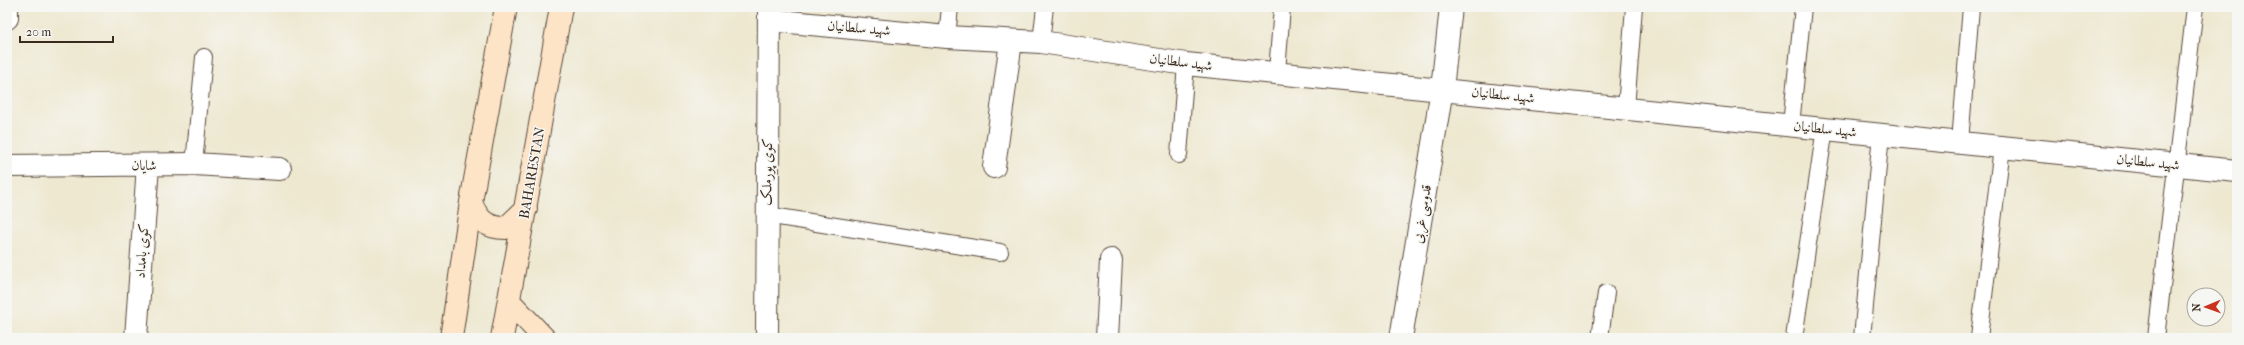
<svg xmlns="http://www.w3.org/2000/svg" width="2244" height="345" viewBox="0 0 2244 345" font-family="'IM FELL French Canon',Amiri,serif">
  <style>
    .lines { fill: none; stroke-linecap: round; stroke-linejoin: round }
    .lane-casing { stroke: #564639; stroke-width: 18 }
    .street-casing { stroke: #564639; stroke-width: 24 }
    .secondary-casing { stroke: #564639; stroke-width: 24 }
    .lane { stroke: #fff; stroke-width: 16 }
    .street { stroke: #fff; stroke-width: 22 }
    .secondary { stroke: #fee4c6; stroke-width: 22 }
    .labels { text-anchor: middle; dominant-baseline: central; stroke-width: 3; stroke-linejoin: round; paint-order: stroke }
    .street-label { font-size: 14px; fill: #3b2a1e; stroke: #f6f6f2 }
  </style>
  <rect width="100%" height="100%" fill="#f6f6f2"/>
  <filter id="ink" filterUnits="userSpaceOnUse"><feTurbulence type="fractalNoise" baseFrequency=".025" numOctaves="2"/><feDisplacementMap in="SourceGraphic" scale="8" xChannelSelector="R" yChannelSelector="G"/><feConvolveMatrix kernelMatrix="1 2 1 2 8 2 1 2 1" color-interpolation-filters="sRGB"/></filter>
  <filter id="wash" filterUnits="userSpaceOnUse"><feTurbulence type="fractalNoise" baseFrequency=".012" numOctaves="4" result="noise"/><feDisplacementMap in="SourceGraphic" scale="16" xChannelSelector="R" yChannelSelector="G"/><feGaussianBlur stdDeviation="0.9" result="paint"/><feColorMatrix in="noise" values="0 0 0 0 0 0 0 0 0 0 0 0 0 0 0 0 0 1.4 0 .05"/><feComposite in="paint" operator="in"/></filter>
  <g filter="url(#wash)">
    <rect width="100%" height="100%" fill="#eee8d0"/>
  </g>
  <g filter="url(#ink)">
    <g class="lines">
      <defs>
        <path id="lane" d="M947 37 950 7
          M1041 42 1045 7
          M1277 72 1282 7
          M1626 108 1634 7
          M1791 125 1803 7
          M1960 142 1971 7
          M1179 155 1186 64
          M194 164 204 57
          M766 215 1000 252
          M1600 338 1606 293
          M1794 338 1825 128
          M1862 338 1881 134
          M1979 338 2002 147
          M2156 338 2195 7"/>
        <path id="street" d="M7 18V7
          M769 20 947 37 1041 42 1186 64 2237 171
          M7 166 194 164 280 169
          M994 167 1011 41
          M136 338 148 165
          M767 338 769 7
          M1107 338 1111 260
          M1401 338 1442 89 1451 7"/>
        <path id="secondary" d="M471 202C478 220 486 228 506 228L526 209
          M509 301 544 338
          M451 338 471 202 506 7
          M502 338 561 7"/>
      </defs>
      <use href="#lane" class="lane-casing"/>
      <use href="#street" class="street-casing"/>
      <use href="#secondary" class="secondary-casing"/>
      <use href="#lane" class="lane"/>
      <use href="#street" class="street"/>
      <use href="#secondary" class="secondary"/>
    </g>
  </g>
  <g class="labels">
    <g class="street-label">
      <text transform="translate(859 28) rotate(5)">شهید سلطانیان</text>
      <text transform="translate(1181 62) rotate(7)">شهید سلطانیان</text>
      <text transform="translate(1503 95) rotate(6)">شهید سلطانیان</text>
      <text transform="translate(1825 129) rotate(6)">شهید سلطانیان</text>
      <text transform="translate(2148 162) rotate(6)">شهید سلطانیان</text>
      <text x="144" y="165">شایان</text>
      <text transform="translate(767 172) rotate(-89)">کوی پورملک</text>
      <text transform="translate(532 173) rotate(-80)">BAHARESTAN</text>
      <text transform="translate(1422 214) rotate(-81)">قدوسی غربی</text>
      <text transform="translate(142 251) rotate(-86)">کوی بامداد</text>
    </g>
  </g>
  <rect width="2244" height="345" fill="none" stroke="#f6f6f2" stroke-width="24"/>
  <g transform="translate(2206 307) rotate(268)"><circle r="19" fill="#f6f6f2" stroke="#aba49d"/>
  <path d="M0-3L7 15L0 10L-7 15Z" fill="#c8321e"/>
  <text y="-6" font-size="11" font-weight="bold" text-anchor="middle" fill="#3b2a1e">N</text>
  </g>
  <path d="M20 36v6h93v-6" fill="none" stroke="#3b2a1e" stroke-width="2"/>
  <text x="26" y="36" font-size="12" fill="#3b2a1e" stroke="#f6f6f2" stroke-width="3" paint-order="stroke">20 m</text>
</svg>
